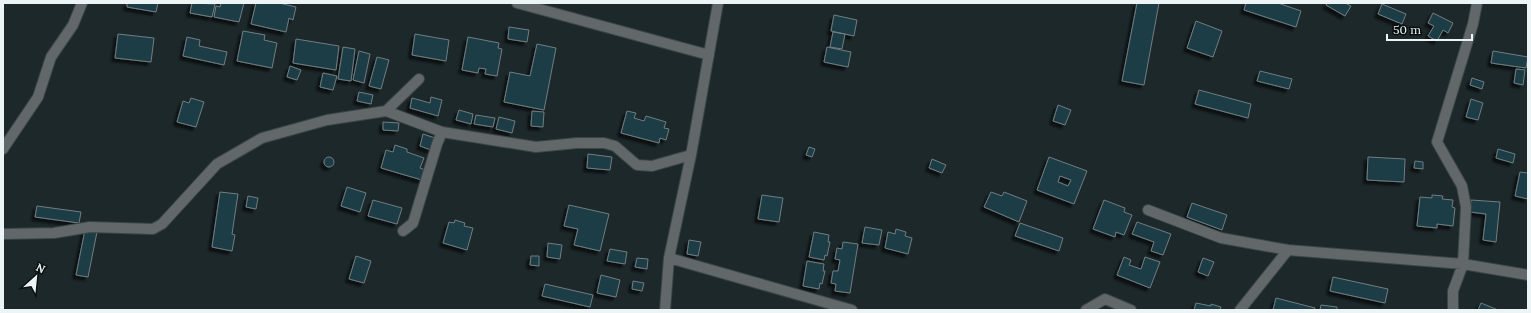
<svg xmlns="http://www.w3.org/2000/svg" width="1531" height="313" viewBox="0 0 1531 313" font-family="Lora,serif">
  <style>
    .building { fill: #1b3d45; stroke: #717d81; fill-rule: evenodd; filter: url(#shadow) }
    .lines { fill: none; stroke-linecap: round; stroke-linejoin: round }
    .street-casing { stroke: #3a4547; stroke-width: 12 }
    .street { stroke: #626769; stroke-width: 10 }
  </style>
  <defs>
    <filter id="shadow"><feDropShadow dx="-3.5" dy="3.5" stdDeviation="1" flood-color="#0009"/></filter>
  </defs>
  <rect width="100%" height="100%" fill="#1d282b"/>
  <path class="building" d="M127 3H158L156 12 127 7Z
    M192 3 215 4 212 17 190 13Z
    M221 3H244L239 22 214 17 216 6 220 7Z
    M256 3H279L296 7 293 20 289 18 286 32 251 24Z
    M1137 3H1159L1144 85 1122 81Z
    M1246 3H1278L1301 11 1296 27 1244 10Z
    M1327 3H1345L1351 6 1345 16 1326 5Z
    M1382 4 1406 14 1402 24 1378 14Z
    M1433 13 1453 23 1448 33 1443 30 1437 41 1428 36 1434 26 1428 23Z
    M834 15 857 20 854 36 831 31Z
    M1196 21 1222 31 1213 57 1187 48Z
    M509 27 529 30 527 42 508 39Z
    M243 31 265 35 264 40 277 43 272 68 237 61Z
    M833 32 845 34 842 49 830 47Z
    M118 34 154 38 151 62 115 58Z
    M415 34 449 40 446 61 412 55Z
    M187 37 200 40 199 46 227 52 224 65 183 56Z
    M468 37 499 43 498 48 502 49 497 76 485 74 486 69 479 68 478 73 462 70Z
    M296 39 339 46 336 70 293 63Z
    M537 44 556 48 544 110 504 102 510 72 530 76Z
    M343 47 355 49 351 81 338 79Z
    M827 47 851 52 848 67 824 62Z
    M359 51 370 54 364 83 353 80Z
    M1493 51 1528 57 1526 68 1491 63Z
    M377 57 389 60 381 89 369 86Z
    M290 66 301 70 297 80 287 77Z
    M1516 69 1525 70 1523 85 1514 83Z
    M1260 71 1292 79 1289 89 1257 81Z
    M323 73 337 76 333 90 320 87Z
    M1472 78 1484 82 1482 89 1470 85Z
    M1199 90 1251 104 1248 118 1195 104Z
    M359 92 373 95 371 104 357 101Z
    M431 97 442 100 438 116 410 108 412 98 430 103Z
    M191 98 204 102 196 127 177 122 183 101 189 103Z
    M1471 99 1483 103 1478 120 1466 117Z
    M1058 105 1071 110 1065 125 1053 121Z
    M459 110 473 114 471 124 456 120Z
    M532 111 544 112 543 127 531 126Z
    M627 111 636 113 634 118 644 121 646 116 666 122 664 128 669 129 666 140 660 138 659 143 621 133Z
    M476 115 495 118 493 127 474 124Z
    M499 117 515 121 512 133 496 129Z
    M383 122 399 123 398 131 383 130Z
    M423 134 435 138 431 150 420 146Z
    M395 145 407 149V152L424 158 420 168 425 170 422 180 381 168 386 150 393 152Z
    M809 147 815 149 812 157 806 155Z
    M1498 149 1515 154 1513 163 1496 158Z
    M588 154 612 157 610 170 587 168Z
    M1049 157 1087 171 1074 204 1037 190ZM1060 176 1071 180 1068 186 1058 182Z
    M1368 157 1405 159 1404 182 1367 180Z
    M324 162a5 5 0 1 1 10 0a5 5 0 1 1-10 0Z
    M932 159 946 165 942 173 929 168Z
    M1415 161 1423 162V169L1414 168Z
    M1520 172 1528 173V199L1515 196Z
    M347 187 366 193 360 212 341 206Z
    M220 192 238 194 232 234 235 235 232 251 212 247Z
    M991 192 1002 196 1004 192 1027 201 1019 222 984 207Z
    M762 195 783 198 779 222 758 219Z
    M1432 195 1443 196 1442 199 1453 200 1452 207 1455 208 1453 226 1437 224V228L1417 226 1420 197 1432 198Z
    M248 196 258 198 256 209 246 207Z
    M373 200 402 208 397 224 368 216Z
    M1104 200 1125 208 1124 212 1132 215 1124 235 1116 232 1115 237 1093 229Z
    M1471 200 1500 202 1496 242 1483 240 1486 214 1470 212Z
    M1192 203 1227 215 1222 230 1187 217Z
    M569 205 609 214 600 251 574 245 578 229 564 226Z
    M37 206 81 212 79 223 35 217Z
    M455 220 465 223 464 226 473 228 467 250 443 243 449 222 454 223Z
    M1137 222 1171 234 1163 255 1151 251 1154 242 1132 234Z
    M1020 223 1063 238 1059 251 1015 236Z
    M865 227 882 230 879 245 862 243Z
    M896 229 906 232 905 236 912 238 908 254 885 248 888 232 895 234Z
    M85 230 97 232 88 277 76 275Z
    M814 232 829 235 828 242H830L827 256 825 255 824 260 809 257Z
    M689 240 701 242 698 256 687 254Z
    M843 242 858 244 850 293 835 291 836 284 831 283 833 271H838L840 260 835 259 837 248 842 249Z
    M548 243 562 245 560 259 547 257Z
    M610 249 627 252 625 264 607 261Z
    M356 256 371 261 364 283 349 279Z
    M531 256H539V266L530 265Z
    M1124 257 1131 260 1129 265 1141 269 1145 257 1160 262 1150 288 1117 275Z
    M637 258 648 259 647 269 635 267Z
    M1203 258 1214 262 1208 276 1198 272Z
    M807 261 824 264 823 271H825L822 284 820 283 819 289 803 286Z
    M601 275 620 280 616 297 597 293Z
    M1333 277 1388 289 1385 303 1330 291Z
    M633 281 644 283 642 291 632 289Z
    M545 284 593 295 590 307 542 296Z
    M1276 298 1315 308 1314 310H1273Z
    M1196 303 1211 306V304L1221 307 1220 310H1194Z
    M1481 303 1498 310H1478Z
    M1321 305 1337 307V310H1320Z"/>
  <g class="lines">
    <defs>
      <path id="street" d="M517 3 709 55
        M386 111 442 132 536 147 577 143H604L615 146 637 165 652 166 691 155
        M3 149 38 97 51 57 73 25 82 3
        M1148 210 1221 238 1288 250 1463 264 1528 275
        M403 231 413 223 437 144 442 132
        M3 234 54 233 90 227 153 229 162 224 217 164 262 138 327 120 386 111 419 79
        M669 258 852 310
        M665 310 669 258 691 155 718 3
        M1086 310 1105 299 1131 310
        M1240 310 1288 250
        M1453 310V291L1463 264 1466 207 1462 186 1437 142 1473 24 1477 3"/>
    </defs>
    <use href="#street" class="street-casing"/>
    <use href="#street" class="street"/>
  </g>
  <rect width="1531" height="313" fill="none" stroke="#edf4f6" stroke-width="8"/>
  <g transform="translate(36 277) rotate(27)" stroke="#0b1011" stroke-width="3" paint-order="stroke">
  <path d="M0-3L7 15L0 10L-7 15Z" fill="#edf4f6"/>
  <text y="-6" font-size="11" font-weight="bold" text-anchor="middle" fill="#edf4f6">N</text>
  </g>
  <path d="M1387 34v6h85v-6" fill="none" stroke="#edf4f6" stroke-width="2"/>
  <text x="1393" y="34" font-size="12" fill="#edf4f6" stroke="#0b1011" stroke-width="3" paint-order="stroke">50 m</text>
</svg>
